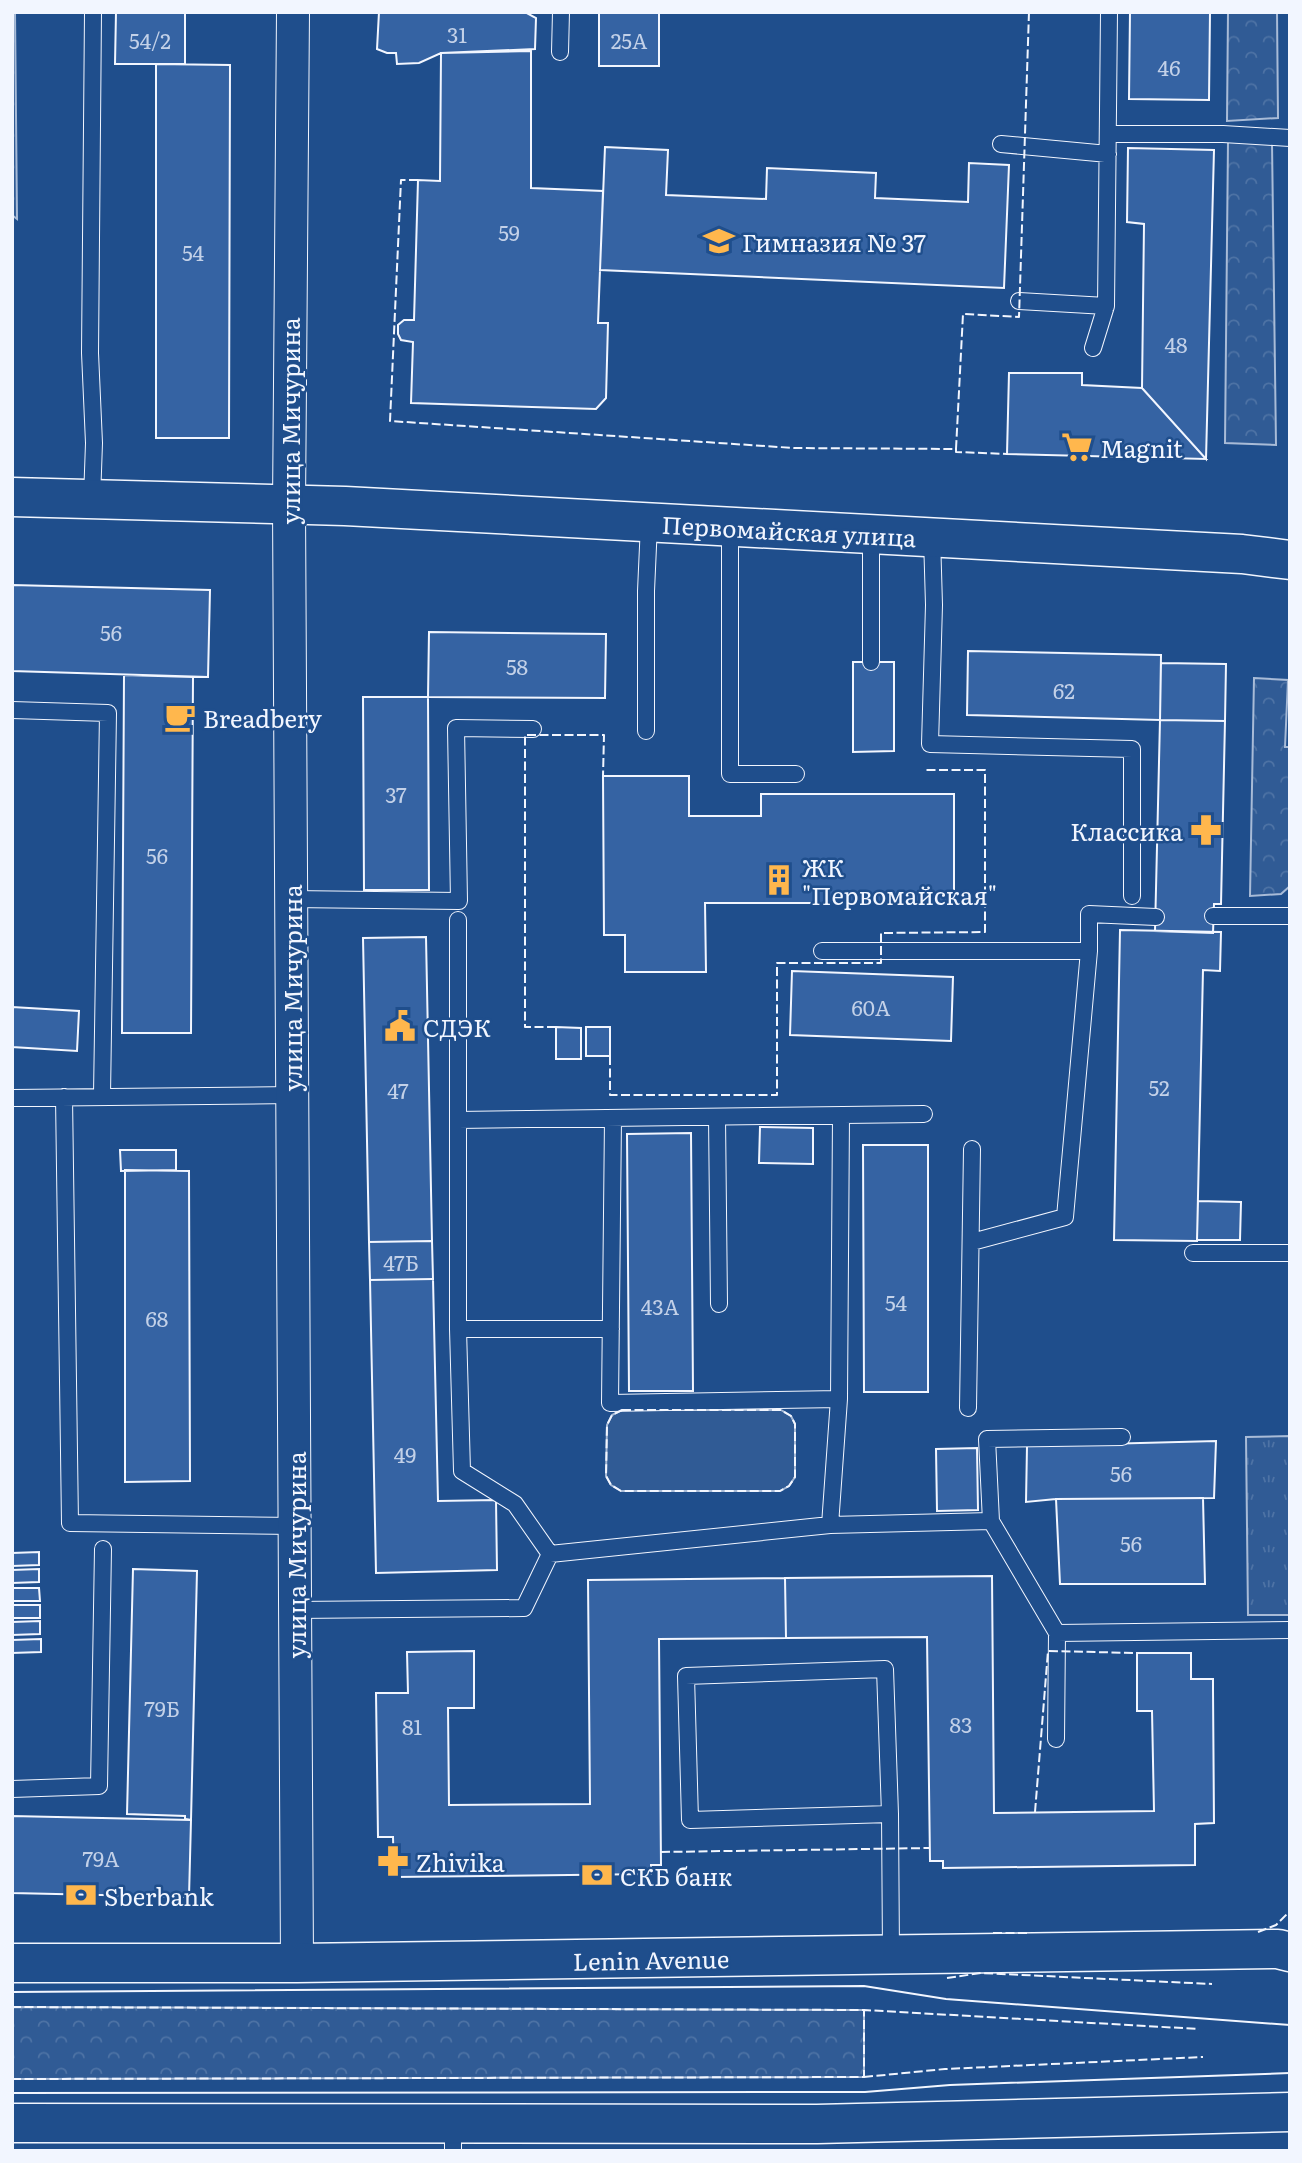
<svg xmlns="http://www.w3.org/2000/svg" width="1302" height="2163" viewBox="0 0 1302 2163" font-family="Literata,serif">
  <style>
    .grass { fill: url(#grass-tufts); stroke: #a8bbd7; stroke-width: 2 }
    .forest { fill: url(#forest-crowns); stroke: #a8bbd7; stroke-width: 2 }
    .pitch { fill: #305b95; stroke: #a8bbd7; stroke-width: 2 }
    .building { fill: #3563a3; stroke: #f2f6ff; stroke-width: 2 }
    .lines { fill: none; stroke-linecap: round; stroke-linejoin: round }
    .service-casing { stroke: #f2f6ff; stroke-width: 18 }
    .minor-casing { stroke: #f2f6ff; stroke-width: 34 }
    .tertiary-casing { stroke: #f2f6ff; stroke-width: 41 }
    .secondary-casing { stroke: #f2f6ff; stroke-width: 41 }
    .service { stroke: #1f4e8c; stroke-width: 16 }
    .minor { stroke: #1f4e8c; stroke-width: 32 }
    .tertiary { stroke: #1f4e8c; stroke-width: 38 }
    .secondary { stroke: #1f4e8c; stroke-width: 38 }
    .tram { stroke: #f2f6ff; stroke-width: 2 }
    .fence { stroke: #f2f6ff; stroke-width: 2; stroke-dasharray: 9 3.5; stroke-linecap: butt }
    .labels { text-anchor: middle; dominant-baseline: central; stroke-width: 5; stroke-linejoin: round; paint-order: stroke }
    .number-label { font-size: 21px; fill: #c3d1e8 }
    .poi-label { font-size: 24px; fill: #f2f6ff; stroke: #1f4e8c; text-anchor: start }
    .street-label { font-size: 24px; fill: #f2f6ff; stroke: #1f4e8c }
  </style>
  <defs>
    <pattern id="grass-tufts" width="24" height="20" patternUnits="userSpaceOnUse" patternTransform="scale(1.75)"><rect width="24" height="20" fill="#305b95"/><path d="M3 7l-1-3M5 7V3M7 7l1-3M15 17l-1-3M17 17v-4M19 17l1-3" fill="none" stroke="#4e73a5"/></pattern>
    <pattern id="forest-crowns" width="20" height="18" patternUnits="userSpaceOnUse" patternTransform="scale(1.75)"><rect width="20" height="18" fill="#305b95"/><path d="M2 6a3 3 0 1 1 6 0M12 15a3 3 0 1 1 6 0" fill="none" stroke="#4e73a5"/></pattern>
  </defs>
  <rect width="100%" height="100%" fill="#1f4e8c"/>
  <path class="grass" d="M1290 1436V1615H1248L1246 1437Z"/>
  <path class="forest" d="M12 12H15L17 219 12 215Z
    M1228 12H1277L1278 118 1227 121Z
    M1228 141 1272 143 1276 445 1225 443Z
    M1254 678 1288 680 1285 747H1290V886L1281 894 1250 896Z
    M12 2007 864 2010V2077L12 2079Z"/>
  <path class="pitch" d="M622 1410H781L791 1416 795 1424V1477L789 1486 780 1491H621L611 1485 606 1476 607 1425 612 1415Z"/>
  <path class="building" d="M116 12H185V64H115Z
    M379 12H525L536 18 535 49 441 53 419 63 397 64 396 53H387L377 49Z
    M599 12H659V66H599Z
    M1130 12H1210L1209 100 1129 99Z
    M531 51V188L603 191 598 323H608L606 398 596 409 411 403 413 342 401 340 398 334V325L404 320H414L418 180 440 181 441 53Z
    M156 64 230 65 229 438H156Z
    M605 147 668 150 666 195 766 199 767 168 876 173 875 198 968 202 969 163 1009 165 1004 288 600 270Z
    M1128 148 1214 150 1206 459 1142 388 1144 224 1127 222Z
    M1009 373H1082V385L1142 388 1206 459 1007 454Z
    M12 585 210 590 208 677 12 671Z
    M429 632 606 634 605 698 428 697Z
    M968 651 1161 655 1160 720 967 715Z
    M853 662H894V751L853 752Z
    M1161 663 1226 664 1225 721 1160 720Z
    M124 675 193 677 191 1033H122Z
    M363 697H428L429 890H364Z
    M1160 720 1225 721 1221 904H1214L1213 933 1155 931Z
    M603 776H689V816H761V794H954V903H705L706 972H625V935H604Z
    M1120 930 1221 932 1220 971 1203 970 1197 1241 1114 1240Z
    M426 937 432 1241 369 1242 363 938Z
    M792 971 953 977 951 1041 790 1035Z
    M12 1007 79 1011 77 1051 12 1047Z
    M556 1027 581 1028V1059H556Z
    M586 1027H610V1056H586Z
    M760 1127 813 1128V1164L759 1163Z
    M691 1133 693 1391H629L627 1134Z
    M863 1145H928V1392H864Z
    M120 1150H176V1170L121 1171Z
    M125 1170 189 1171 190 1481 125 1482Z
    M1198 1201 1241 1202 1240 1240H1197Z
    M432 1241 433 1279 370 1280 369 1242Z
    M433 1279 438 1501 496 1500 497 1570 376 1573 370 1280Z
    M1216 1441 1214 1498 1056 1499 1026 1502 1027 1446Z
    M977 1448 978 1510 937 1511 936 1449Z
    M1203 1498 1205 1584H1060L1056 1499Z
    M39 1552V1565L12 1566V1553Z
    M39 1569V1582L12 1583V1570Z
    M133 1569 197 1571 191 1820 185 1819V1816L127 1814Z
    M992 1576 994 1813 1154 1811 1152 1711H1137V1653H1191V1679H1213V1690L1214 1823 1195 1824V1865L943 1868V1861H930L927 1637 786 1638 785 1578Z
    M785 1578 786 1638 659 1639 661 1865H651V1874L394 1877 393 1837H378L376 1693H408L407 1652 474 1651V1708H448L449 1805 590 1804 588 1580Z
    M12 1588H39L40 1601H12Z
    M12 1605H40V1618H12Z
    M40 1621V1634L12 1635V1622Z
    M41 1639V1652L12 1653V1640Z
    M12 1816 191 1820 189 1897 12 1893Z"/>
  <g class="lines">
    <defs>
      <path id="service" d="M560 52 561 12
        M1108 134H1223L1290 138
        M1001 144 1108 154
        M1019 301 1106 306
        M1093 348 1106 306 1109 12
        M92 499 94 443 90 353 93 12
        M730 527V774H796
        M871 534V662
        M932 537 934 605 930 744 1132 749V896
        M12 710 108 713 102 1095
        M646 731V591L649 524
        M291 899 459 901 456 728 533 729
        M1213 916H1290
        M458 920V1329L462 1471 515 1504 550 1554
        M822 951H1089
        M64 1097 70 1523 295 1526
        M12 1098 292 1095
        M717 1117 719 1304
        M613 1118 610 1403 839 1399
        M458 1120 924 1114
        M972 1242 1065 1217 1089 951V914L1156 917
        M1193 1253H1290
        M458 1329H611
        M968 1408 972 1149
        M830 1525 839 1399 841 1116
        M295 1610 524 1608 550 1554 830 1525 991 1521
        M1057 1633 1290 1630
        M1056 1739 1057 1633 991 1521 987 1439 1122 1437
        M12 1789 99 1786 103 1549
        M890 1814 690 1820 686 1676 885 1669 890 1814 891 1954
        M453 2123V2151"/>
      <path id="minor" d="M293 12 289 506 297 1963"/>
      <path id="tertiary" d="M12 497 345 506 1242 554 1290 560"/>
      <path id="secondary" d="M12 1963H297L1278 1949 1290 1952
        M12 2123 817 2124 1290 2112"/>
    </defs>
    <use href="#service" class="service-casing"/>
    <use href="#minor" class="minor-casing"/>
    <use href="#tertiary" class="tertiary-casing"/>
    <use href="#secondary" class="secondary-casing"/>
    <use href="#service" class="service"/>
    <use href="#minor" class="minor"/>
    <use href="#tertiary" class="tertiary"/>
    <use href="#secondary" class="secondary"/>
    <path class="tram" d="M12 1992 864 1986 946 1999 1290 2025
      M12 2093 865 2092 950 2085 1290 2073"/>
    <path class="fence" d="M418 180H401L390 421 794 448 956 449 963 314 1019 317 1029 12
      M956 449V452L1007 454
      M556 1027H525V735H604L603 776
      M610 1056V1095H777V963H881V933L985 932V770H924
      M622 1410H781L791 1416 795 1424V1477L789 1486 780 1491H621L611 1485 606 1476 607 1425 612 1415Z
      M1035 1812 1048 1651 1137 1653
      M661 1852 930 1848
      M1258 1932 1276 1925 1290 1911
      M993 1933H1027
      M947 1978 981 1973 1212 1984
      M12 2007 864 2010 1199 2029
      M864 2077 945 2069 1203 2057
      M12 2079 864 2077V2010"/>
  </g>
  <defs>
    <symbol id="school-bare" viewBox="-9 -9 18 18"><path d="M0-5L7-2L0 1L-7-2ZM-4 1L0 2.5L4 1V4Q0 6-4 4Z" fill="#ffb74d" stroke="#1f4e8c" stroke-width="2.5" paint-order="stroke"/></symbol>
    <symbol id="supermarket-bare" viewBox="-9 -9 18 18"><path d="M-6-5.5h2.5l.6 2H6L4.5 2H-2.5L-4.4-4H-6ZM-1.5 3.2a1.3 1.3 0 1 0 .1 0ZM3 3.2a1.3 1.3 0 1 0 .1 0Z" fill="#ffb74d" stroke="#1f4e8c" stroke-width="2.5" paint-order="stroke"/></symbol>
    <symbol id="cafe-bare" viewBox="-9 -9 18 18"><path d="M-5.5-4.5H6V0H3Q3 3.5 0 3.5H-2.5Q-5.5 3.5-5.5 0ZM3-3.2v2h1.7v-2ZM-6 4.5H4V6H-6Z" fill="#ffb74d" stroke="#1f4e8c" stroke-width="2.5" paint-order="stroke"/></symbol>
    <symbol id="pharmacy-bare" viewBox="-9 -9 18 18"><path d="M-2-6h4v4h4v4h-4v4h-4v-4h-4v-4h4Z" fill="#ffb74d" stroke="#1f4e8c" stroke-width="2.5" paint-order="stroke"/></symbol>
    <symbol id="building-bare" viewBox="-9 -9 18 18"><path d="M-4-6H4V6H1V3H-1V6H-4ZM-2.5-4.3h1.7v1.8h-1.7ZM.8-4.3h1.7v1.8H.8ZM-2.5-1h1.7V.8h-1.7ZM.8-1h1.7V.8H.8Z" fill="#ffb74d" stroke="#1f4e8c" stroke-width="2.5" paint-order="stroke"/></symbol>
    <symbol id="civic-bare" viewBox="-9 -9 18 18"><path d="M-.6-6.5H3V-4.5H.6V-3L4-1V1h2V6H-6V1h2V-1L-.6-3ZM-1.2 2.5V6h2.4V2.5Z" fill="#ffb74d" stroke="#1f4e8c" stroke-width="2.5" paint-order="stroke"/></symbol>
    <symbol id="bank-bare" viewBox="-9 -9 18 18"><path d="M-6-4H6V4H-6ZM0-2.3a2.3 2.3 0 1 0 0 4.6a2.3 2.3 0 1 0 0-4.6Z" fill="#ffb74d" stroke="#1f4e8c" stroke-width="2.5" paint-order="stroke"/></symbol>
  </defs>
  <g fill-rule="evenodd">
    <use href="#school-bare" x="697" y="219" width="44" height="44"/>
    <use href="#supermarket-bare" x="1055" y="425" width="44" height="44"/>
    <use href="#cafe-bare" x="158" y="695" width="44" height="44"/>
    <use href="#pharmacy-bare" x="1184" y="808" width="44" height="44"/>
    <use href="#building-bare" x="757" y="858" width="44" height="44"/>
    <use href="#civic-bare" x="378" y="1004" width="44" height="44"/>
    <use href="#pharmacy-bare" x="371" y="1839" width="44" height="44"/>
    <use href="#bank-bare" x="575" y="1853" width="44" height="44"/>
    <use href="#bank-bare" x="59" y="1873" width="44" height="44"/>
  </g>
  <g class="labels">
    <g class="number-label">
      <text x="457" y="33">31</text>
      <text x="150" y="39">54/2</text>
      <text x="629" y="39">25А</text>
      <text x="1169" y="66">46</text>
      <text x="509" y="231">59</text>
      <text x="193" y="251">54</text>
      <text x="1176" y="343">48</text>
      <text x="111" y="631">56</text>
      <text x="517" y="665">58</text>
      <text x="1064" y="689">62</text>
      <text x="396" y="793">37</text>
      <text x="157" y="854">56</text>
      <text x="871" y="1006">60А</text>
      <text x="1159" y="1086">52</text>
      <text x="398" y="1089">47</text>
      <text x="401" y="1261">47Б</text>
      <text x="896" y="1301">54</text>
      <text x="660" y="1305">43А</text>
      <text x="157" y="1317">68</text>
      <text x="405" y="1453">49</text>
      <text x="1121" y="1472">56</text>
      <text x="1131" y="1542">56</text>
      <text x="162" y="1707">79Б</text>
      <text x="961" y="1723">83</text>
      <text x="412" y="1725">81</text>
      <text x="101" y="1857">79А</text>
    </g>
    <g class="poi-label">
      <text x="742" y="241">Гимназия № 37</text>
      <text x="1100" y="447">Magnit</text>
      <text x="203" y="717">Breadbery</text>
      <text x="1183" y="830" text-anchor="end">Классика</text>
      <text x="802" y="866">ЖК<tspan x="802" dy="28">"Первомайская"</tspan></text>
      <text x="423" y="1026">СДЭК</text>
      <text x="416" y="1861">Zhivika</text>
      <text x="620" y="1875">СКБ банк</text>
      <text x="104" y="1895">Sberbank</text>
    </g>
    <g class="street-label">
      <text transform="translate(289 421) rotate(-90)">улица Мичурина</text>
      <text transform="translate(789 530) rotate(3)">Первомайская улица</text>
      <text transform="translate(291 988) rotate(-90)">улица Мичурина</text>
      <text transform="translate(295 1555) rotate(-90)">улица Мичурина</text>
      <text transform="translate(651 1959) rotate(-1)">Lenin Avenue</text>
    </g>
  </g>
  <rect width="1302" height="2163" fill="none" stroke="#f2f6ff" stroke-width="28"/>
</svg>
